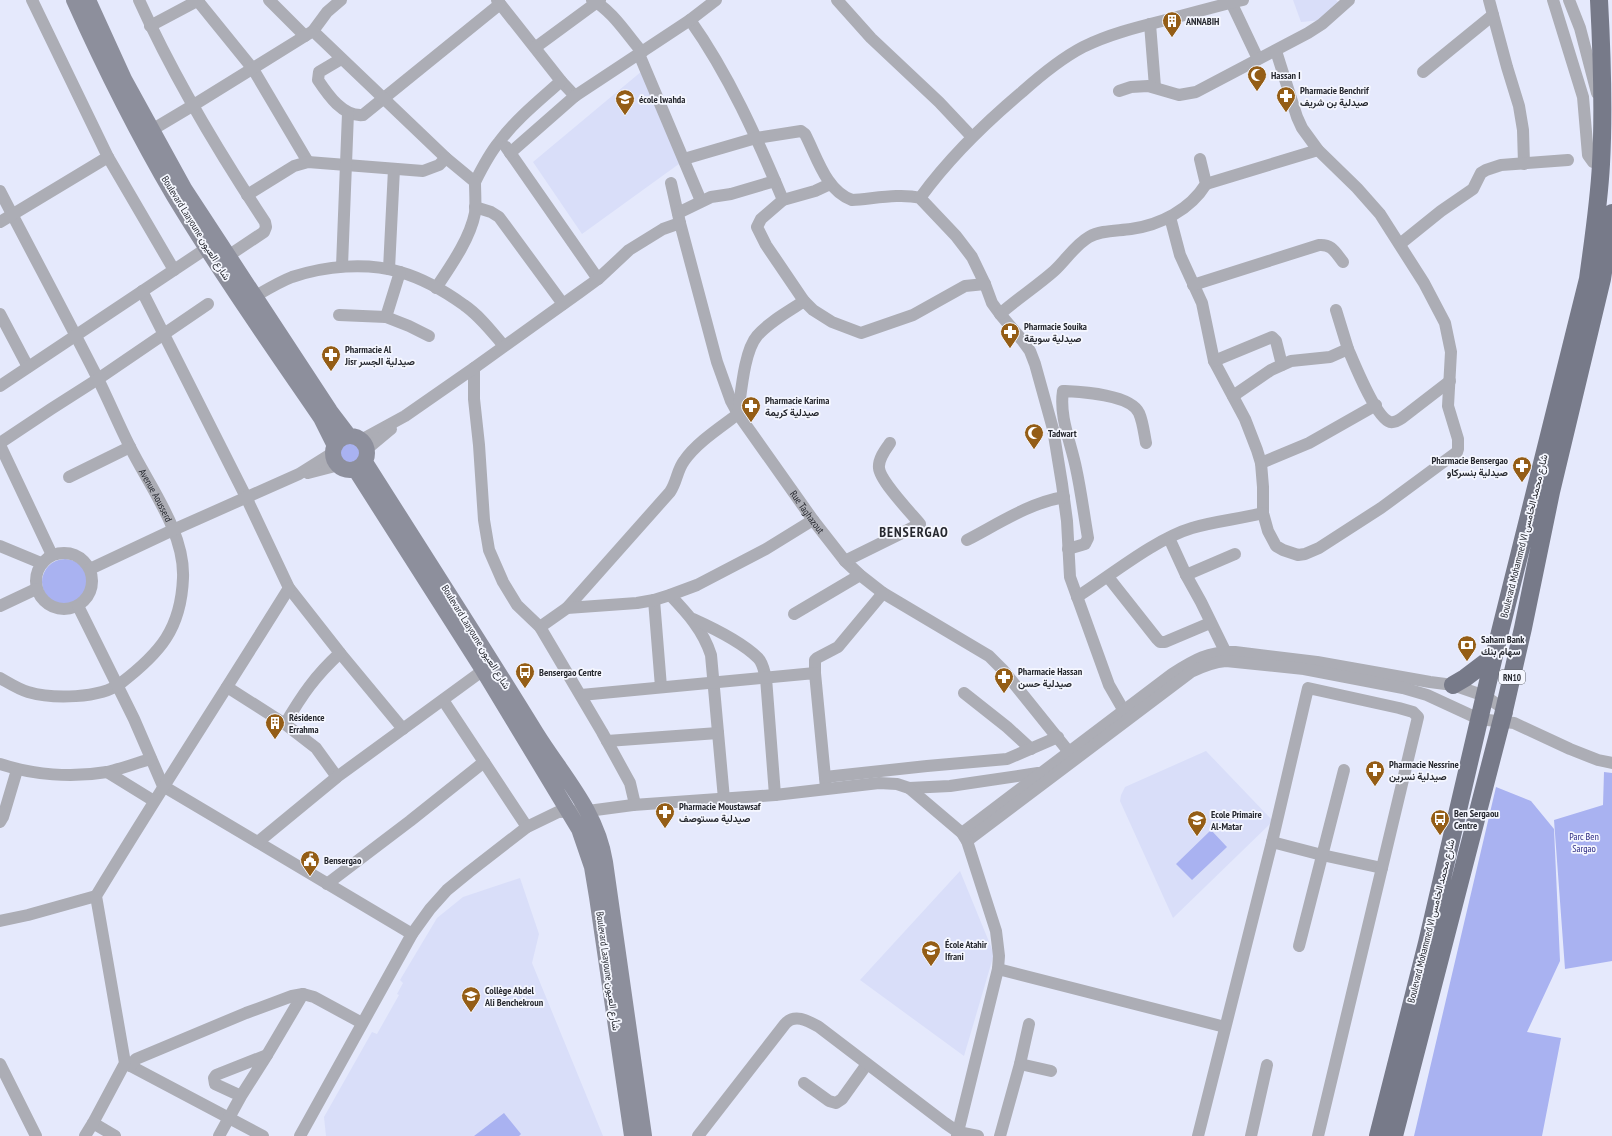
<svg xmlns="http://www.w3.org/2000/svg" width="1612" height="1136" viewBox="0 0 1612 1136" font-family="'PT Sans Narrow',Vazirmatn,sans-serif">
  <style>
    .built { fill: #d9def9 }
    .green { fill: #a9b2f1 }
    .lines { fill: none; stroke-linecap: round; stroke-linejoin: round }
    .street { stroke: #acadb5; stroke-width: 12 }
    .secondary { stroke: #8d8f9c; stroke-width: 16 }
    .primary { stroke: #777a89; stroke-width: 18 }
    .labels { text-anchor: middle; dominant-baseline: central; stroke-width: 3.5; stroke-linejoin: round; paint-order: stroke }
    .shield { fill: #f5f7ff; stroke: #64666d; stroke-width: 1 }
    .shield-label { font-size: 9px; font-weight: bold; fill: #26282f }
    .poi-label { font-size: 10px; font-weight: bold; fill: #26282f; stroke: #f5f7ff; text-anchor: start }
    .street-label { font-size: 10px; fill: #26282f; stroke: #f5f7ff }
    .park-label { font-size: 10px; fill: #2d2b83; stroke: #f5f7ff }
    .district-label { font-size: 14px; font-weight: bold; letter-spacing: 1px; fill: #26282f; stroke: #f5f7ff }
  </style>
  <rect width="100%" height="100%" fill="#e5e9fc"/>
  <path class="built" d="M1293 0H1336L1338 2 1323 20 1301 22Z
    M642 71 683 161 582 234 533 162Z
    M1206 751 1273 821 1173 918 1120 801 1121 795 1125 787Z
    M960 871 994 954 964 1056 860 980Z
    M520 878 539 934 532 963 603 1136H326L324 1117 372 1032 377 1034 399 995 397 994 403 983 400 980 437 918 463 897Z"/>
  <path class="green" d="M346 440H354L364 448 365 456 349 468C335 464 333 448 346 440Z
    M42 582a23 23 0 1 1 46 0a23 23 0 1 1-46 0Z
    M1604 772 1612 773V961L1565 969 1554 820 1603 805Z
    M1496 787 1531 801 1554 829 1560 961 1527 1032 1561 1038 1542 1136H1414Z
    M1211 830 1227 847 1192 880 1176 864Z
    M504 1113 521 1134 519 1136H474Z"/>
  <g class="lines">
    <g class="street">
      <path d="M32 0 108 157 174 270"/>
      <path d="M139 0C174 78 218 151 265 222L266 227 264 232 228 256"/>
      <path d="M197 0 253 69 308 162"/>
      <path d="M269 0 305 36"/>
      <path d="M497 0 561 81 575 96"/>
      <path d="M592 0C611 9 628 36 642 52"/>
      <path d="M837 0 871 38 939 102 972 137"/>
      <path d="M1230 0 1258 59"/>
      <path d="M1489 0 1507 67 1519 106 1523 130 1524 164"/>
      <path d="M1553 0 1583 97 1588 155 1593 162 1601 164"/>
      <path d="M1569 0 1580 28 1597 93"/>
      <path d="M690 20C729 75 757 138 783 200"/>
      <path d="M1150 24 1155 87"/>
      <path d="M150 26 199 0"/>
      <path d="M313 31 327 12 341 0"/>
      <path d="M536 47 600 0"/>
      <path d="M639 54 701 201"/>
      <path d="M341 59 319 72 318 80C328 95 343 117 363 115L500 4"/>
      <path d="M1423 72 1493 15"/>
      <path d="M1119 91 1131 87 1148 86 1179 95 1196 92 1308 33 1322 24 1349 0"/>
      <path d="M145 134 192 106 313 31 446 158 475 182C482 168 489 154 499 142 516 119 540 100 561 81"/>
      <path d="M506 147 598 279"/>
      <path d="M510 153 575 96 690 20 716 0"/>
      <path d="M684 159 756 138 801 131 805 134C817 157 826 191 852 200 872 199 900 193 920 198L956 236 972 257 985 284 992 303 1000 314 1022 340 1030 351 1035 364 1053 429 1062 484 1067 521 1070 577 1109 685 1124 711"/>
      <path id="s1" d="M671 183 680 223 717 362 731 401 738 414 813 520 845 561 860 575 883 593 989 656 1003 670 1069 752"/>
      <path d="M830 184 815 191 783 200 761 219 757 227 766 245 804 301 813 310 832 322 861 333 913 315 965 286 985 284"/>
      <path d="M1206 184 1318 150"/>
      <path id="s2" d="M0 191C32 253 65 314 97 377 108 399 118 423 129 445 149 486 185 532 183 578 181 629 160 653 121 683 100 699 52 699 28 692 18 689 9 683 0 678"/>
      <path d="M247 195 294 166 308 162 423 171 439 165 446 158"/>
      <path d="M920 198C949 158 984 124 1022 92 1041 75 1060 59 1083 47 1109 34 1138 27 1166 20 1192 13 1217 6 1243 0"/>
      <path d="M475 207 491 212 499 217 563 304"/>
      <path d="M678 213 711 197 731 194 775 181"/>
      <path d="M1170 217 1180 255 1202 303 1214 361 1245 419 1257 450 1261 463 1263 487V513L1268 531 1276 546 1283 550 1298 555 1305 554 1319 548 1381 508 1457 452 1458 449V439L1448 406 1451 352 1445 323 1424 283 1380 214 1357 188 1318 150 1302 128 1297 117 1276 51"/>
      <path d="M0 222 108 157"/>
      <path d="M1400 244 1441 211 1473 189 1481 173 1486 170 1501 165 1568 160"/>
      <path d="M342 266 348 113"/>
      <path d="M389 269 394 169"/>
      <path d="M1193 285 1319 245C1332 244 1335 252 1343 262"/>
      <path d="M436 288C450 267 470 239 475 213 476 203 475 192 475 182"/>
      <path d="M142 291 246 497 289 588 340 653 403 729"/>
      <path d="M254 297C266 290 279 282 292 277 325 266 366 262 400 272 421 278 446 292 464 305 480 316 492 332 504 346"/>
      <path d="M0 314 28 367"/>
      <path d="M1000 314C1017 299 1037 286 1054 271 1066 260 1075 245 1089 237 1101 230 1117 231 1131 229 1160 225 1190 210 1206 184L1200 159"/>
      <path d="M339 315 386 317 409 326 429 336"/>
      <path d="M386 317 400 272"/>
      <path d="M1348 349C1354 363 1376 418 1390 422 1394 423 1399 420 1402 418L1450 381"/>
      <path d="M1214 361 1272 337 1276 341 1282 365"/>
      <path d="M474 368V399L479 445 484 520 489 550 503 582 517 605 540 627 602 732 630 783 634 800 633 805"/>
      <path d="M0 386 207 248"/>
      <path d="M1233 396 1271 370 1291 361 1330 357 1348 349 1336 310"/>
      <path d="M361 440 405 416 474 368 580 292 598 279 629 250 663 229 680 223"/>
      <path d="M0 443 51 409 98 379 208 304"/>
      <path d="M0 445 52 555"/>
      <path d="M367 449 391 429"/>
      <path d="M1261 463 1309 443 1376 405"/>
      <path d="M308 473 339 465"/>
      <path d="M69 477 130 447"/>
      <path d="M1169 538 1186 575 1201 602 1225 651"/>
      <path d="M967 540C998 524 1029 503 1064 497"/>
      <path d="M0 546 41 563"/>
      <path d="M1068 549 1085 544 1088 538C1084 515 1081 491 1076 468 1071 443 1059 417 1063 391 1081 392 1130 394 1139 413 1143 422 1144 433 1146 443"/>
      <circle cx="64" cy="581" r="28"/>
      <path d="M845 561 920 524C911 513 880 481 879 468 878 459 885 450 890 443"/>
      <path d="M90 569 173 530 299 474 334 452"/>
      <path d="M1186 575 1235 554"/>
      <path d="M1108 577 1157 639 1160 642H1165L1210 623"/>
      <path d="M670 595C687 613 703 630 711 655L724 799"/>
      <path d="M1077 597C1110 576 1155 539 1192 528 1215 521 1240 519 1263 513"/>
      <path d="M654 600 661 687"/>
      <path d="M0 606 36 589"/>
      <path d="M78 606 134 719 163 786 412 934"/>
      <path d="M567 608 670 492C677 482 677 470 684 461 696 443 721 427 738 414 741 394 744 351 757 336 770 321 788 312 804 301"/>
      <path d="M794 614 860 575"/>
      <path d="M693 619C713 628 742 642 758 658 763 663 764 671 766 678L775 795"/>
      <path d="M540 627 567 608 637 603 654 600 670 595 697 585 766 549 813 520"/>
      <path d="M815 673V660L817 658 838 647 883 593"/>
      <path d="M227 687 285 724 316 748 337 777"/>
      <path d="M964 693 1007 727 1031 749"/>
      <path d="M581 695 815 673 826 788"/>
      <path d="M443 700 527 827"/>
      <path d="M285 724C302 695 315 676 340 653"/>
      <path d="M607 741 718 733"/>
      <path d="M0 764C33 775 72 778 107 772 121 769 136 763 151 759"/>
      <path d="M107 772 154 801"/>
      <path d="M825 777 927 766 1007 759 1058 737"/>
      <path d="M909 788 950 786 1038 773"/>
      <path d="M0 822 3 817 17 770"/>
      <path d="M962 833 1172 674C1194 660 1209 651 1235 652L1317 662 1430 682 1453 685 1485 696 1504 709 1507 713"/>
      <path d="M967 841 1191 672C1203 666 1213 662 1226 661L1304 669 1403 688 1427 695 1479 719 1514 723 1570 749 1598 760 1612 763"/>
      <path d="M258 842 337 777 489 666"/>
      <path d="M1272 842 1322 855 1382 868"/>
      <path d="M327 884 410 821 484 762"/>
      <path d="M0 921 28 915 96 896"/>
      <path d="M1299 946 1344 770"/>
      <path d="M998 969 1225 1027"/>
      <path d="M267 1055 303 994"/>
      <path d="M125 1063 263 1136"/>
      <path d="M0 1064 36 1136"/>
      <path d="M1020 1064 1051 1071"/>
      <path d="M130 1066 136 1059 246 1013 292 996 303 994 314 997 362 1023"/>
      <path d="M804 1083 829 1101 836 1103 842 1099 867 1064"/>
      <path d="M93 1123 115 1136"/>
      <path d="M85 1136 93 1123 125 1063 96 896C159 792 225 691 289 588"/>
      <path d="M219 1136 241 1096 267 1055 216 1075 214 1078 215 1084 241 1096"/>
      <path d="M300 1136 412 934 430 909 447 890 469 872 527 827 558 812 588 811 633 805 775 795 879 783 897 784 909 788 962 833 967 841 996 931 999 956 998 969 957 1136"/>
      <path d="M698 1136 785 1024C795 1013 808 1021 819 1027L945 1123 958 1132 978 1136"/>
      <path d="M1000 1136 1020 1064 1029 1024"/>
      <path d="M1198 1136 1272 842 1308 688 1399 708 1413 712 1418 717 1318 1136"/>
      <path d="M1251 1136 1267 1065"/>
    </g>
    <path class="secondary" d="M74 0C104 67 137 133 174 196 220 272 271 345 321 418L335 446
      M88 0 124 79 185 190 330 411 349 436
      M333 453a17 17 0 1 1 34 0a17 17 0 1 1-34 0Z
      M365 462C422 552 480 642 536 733 562 775 597 811 605 862L644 1136
      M355 469 483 670 579 829 592 867 597 897 632 1136"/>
    <path class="primary" d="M1453 685 1465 678 1494 656
      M1378 1136 1427 943 1494 656 1588 279C1593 241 1599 203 1601 164 1604 109 1602 55 1599 0
      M1394 1136 1503 715 1523 628 1551 492 1602 279 1612 213"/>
  </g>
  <defs>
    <symbol id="building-pin" viewBox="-11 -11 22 30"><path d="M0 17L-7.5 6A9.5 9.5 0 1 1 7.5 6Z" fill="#945d16" stroke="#f5f7ff"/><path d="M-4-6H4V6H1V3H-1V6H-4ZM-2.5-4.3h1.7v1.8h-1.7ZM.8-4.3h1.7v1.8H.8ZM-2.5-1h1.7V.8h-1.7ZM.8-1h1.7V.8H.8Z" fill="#fff"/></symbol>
    <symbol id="mosque-pin" viewBox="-11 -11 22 30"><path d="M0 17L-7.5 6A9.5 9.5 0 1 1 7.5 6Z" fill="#945d16" stroke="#f5f7ff"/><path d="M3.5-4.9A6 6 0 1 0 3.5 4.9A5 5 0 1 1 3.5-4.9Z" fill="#fff"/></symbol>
    <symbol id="pharmacy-pin" viewBox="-11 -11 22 30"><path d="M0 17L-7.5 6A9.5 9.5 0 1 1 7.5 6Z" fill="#945d16" stroke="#f5f7ff"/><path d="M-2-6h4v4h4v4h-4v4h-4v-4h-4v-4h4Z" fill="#fff"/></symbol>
    <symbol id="school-pin" viewBox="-11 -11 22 30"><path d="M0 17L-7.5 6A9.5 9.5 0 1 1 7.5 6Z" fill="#945d16" stroke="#f5f7ff"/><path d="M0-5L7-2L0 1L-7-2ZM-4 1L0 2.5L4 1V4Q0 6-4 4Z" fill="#fff"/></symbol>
    <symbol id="bank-pin" viewBox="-11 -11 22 30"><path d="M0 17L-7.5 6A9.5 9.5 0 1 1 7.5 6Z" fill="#945d16" stroke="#f5f7ff"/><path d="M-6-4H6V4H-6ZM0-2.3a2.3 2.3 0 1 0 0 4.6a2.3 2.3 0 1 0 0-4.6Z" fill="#fff"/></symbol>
    <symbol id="bus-pin" viewBox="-11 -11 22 30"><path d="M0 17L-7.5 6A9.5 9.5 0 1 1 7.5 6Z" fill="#945d16" stroke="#f5f7ff"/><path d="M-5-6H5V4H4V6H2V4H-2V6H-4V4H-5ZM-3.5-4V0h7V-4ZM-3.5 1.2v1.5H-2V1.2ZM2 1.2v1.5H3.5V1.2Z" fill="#fff"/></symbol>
    <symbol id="civic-pin" viewBox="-11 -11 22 30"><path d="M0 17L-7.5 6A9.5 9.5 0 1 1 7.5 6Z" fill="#945d16" stroke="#f5f7ff"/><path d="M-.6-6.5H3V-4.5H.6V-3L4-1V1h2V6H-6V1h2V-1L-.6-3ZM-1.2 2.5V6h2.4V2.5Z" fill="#fff"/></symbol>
  </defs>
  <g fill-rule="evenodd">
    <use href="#building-pin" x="1161" y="10" width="22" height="30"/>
    <use href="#mosque-pin" x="1246" y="64" width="22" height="30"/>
    <use href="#pharmacy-pin" x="1275" y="85" width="22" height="30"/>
    <use href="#school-pin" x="614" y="88" width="22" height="30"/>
    <use href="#pharmacy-pin" x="999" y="321" width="22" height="30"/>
    <use href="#pharmacy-pin" x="320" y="344" width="22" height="30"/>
    <use href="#pharmacy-pin" x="740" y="395" width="22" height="30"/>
    <use href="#mosque-pin" x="1023" y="422" width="22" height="30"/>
    <use href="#pharmacy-pin" x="1511" y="455" width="22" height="30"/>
    <use href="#bank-pin" x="1456" y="634" width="22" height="30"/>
    <use href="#bus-pin" x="514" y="661" width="22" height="30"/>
    <use href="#pharmacy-pin" x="993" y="666" width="22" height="30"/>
    <use href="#building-pin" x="264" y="712" width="22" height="30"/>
    <use href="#pharmacy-pin" x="1364" y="759" width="22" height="30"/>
    <use href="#pharmacy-pin" x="654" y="801" width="22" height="30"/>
    <use href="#bus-pin" x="1429" y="808" width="22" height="30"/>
    <use href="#school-pin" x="1186" y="809" width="22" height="30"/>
    <use href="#civic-pin" x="299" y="849" width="22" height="30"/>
    <use href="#school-pin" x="920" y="939" width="22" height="30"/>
    <use href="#school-pin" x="460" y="985" width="22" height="30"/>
  </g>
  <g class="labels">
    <rect class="shield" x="1499" y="670" width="26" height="14" rx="3"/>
    <g class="shield-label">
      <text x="1512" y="677">RN10</text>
    </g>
    <g class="poi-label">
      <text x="1186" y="21">ANNABIH</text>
      <text x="1271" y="75">Hassan I</text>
      <text x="1300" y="90">Pharmacie Benchrif<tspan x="1300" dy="12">صيدلية بن شريف</tspan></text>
      <text x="639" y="99">école lwahda</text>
      <text x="1024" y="326">Pharmacie Souika<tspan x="1024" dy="12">صيدلية سويقة</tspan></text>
      <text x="345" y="349">Pharmacie Al<tspan x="345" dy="12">Jisr صيدلية الجسر</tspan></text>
      <text x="765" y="400">Pharmacie Karima<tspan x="765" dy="12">صيدلية كريمة</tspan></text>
      <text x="1048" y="433">Tadwart</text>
      <text x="1508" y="460" text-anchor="end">Pharmacie Bensergao<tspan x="1508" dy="12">صيدلية بنسركاو</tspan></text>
      <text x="1481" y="639">Saham Bank<tspan x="1481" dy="12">سهام بنك</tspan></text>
      <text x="1018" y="671">Pharmacie Hassan<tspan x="1018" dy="12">صيدلية حسن</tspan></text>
      <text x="539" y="672">Bensergao Centre</text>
      <text x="289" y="717">Résidence<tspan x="289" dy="12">Errahma</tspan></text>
      <text x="1389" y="764">Pharmacie Nessrine<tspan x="1389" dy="12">صيدلية نسرين</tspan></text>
      <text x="679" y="806">Pharmacie Moustawsaf<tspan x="679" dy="12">صيدلية مستوصف</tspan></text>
      <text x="1454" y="813">Ben Sergaou<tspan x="1454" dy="12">Centre</tspan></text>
      <text x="1211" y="814">Ecole Primaire<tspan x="1211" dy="12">Al-Matar</tspan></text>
      <text x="324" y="860">Bensergao</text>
      <text x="945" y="944">École Atahir<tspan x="945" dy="12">Ifrani</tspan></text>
      <text x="485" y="990">Collège Abdel<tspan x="485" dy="12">Ali Benchekroun</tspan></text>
    </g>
    <g class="street-label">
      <text transform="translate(196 228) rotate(58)">Boulevard Laayoune شارع العيون</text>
      <text stroke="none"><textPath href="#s2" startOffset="342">Avenue Aousserd</textPath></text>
      <text stroke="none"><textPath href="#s1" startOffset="361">Rue Taghazout</textPath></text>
      <text transform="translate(1524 536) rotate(-76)">Boulevard Mohammed VI شارع محمد الخامس</text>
      <text transform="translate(476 637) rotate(58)">Boulevard Laayoune شارع العيون</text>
      <text transform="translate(1431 921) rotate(-76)">Boulevard Mohammed VI شارع محمد الخامس</text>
      <text transform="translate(608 971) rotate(82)">Boulevard Laayoune شأرع العيون</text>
    </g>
    <g class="park-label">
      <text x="1584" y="836">Parc Ben<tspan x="1584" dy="12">Sargao</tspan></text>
    </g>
    <g class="district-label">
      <text x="914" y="532">BENSERGAO</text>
    </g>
  </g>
</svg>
